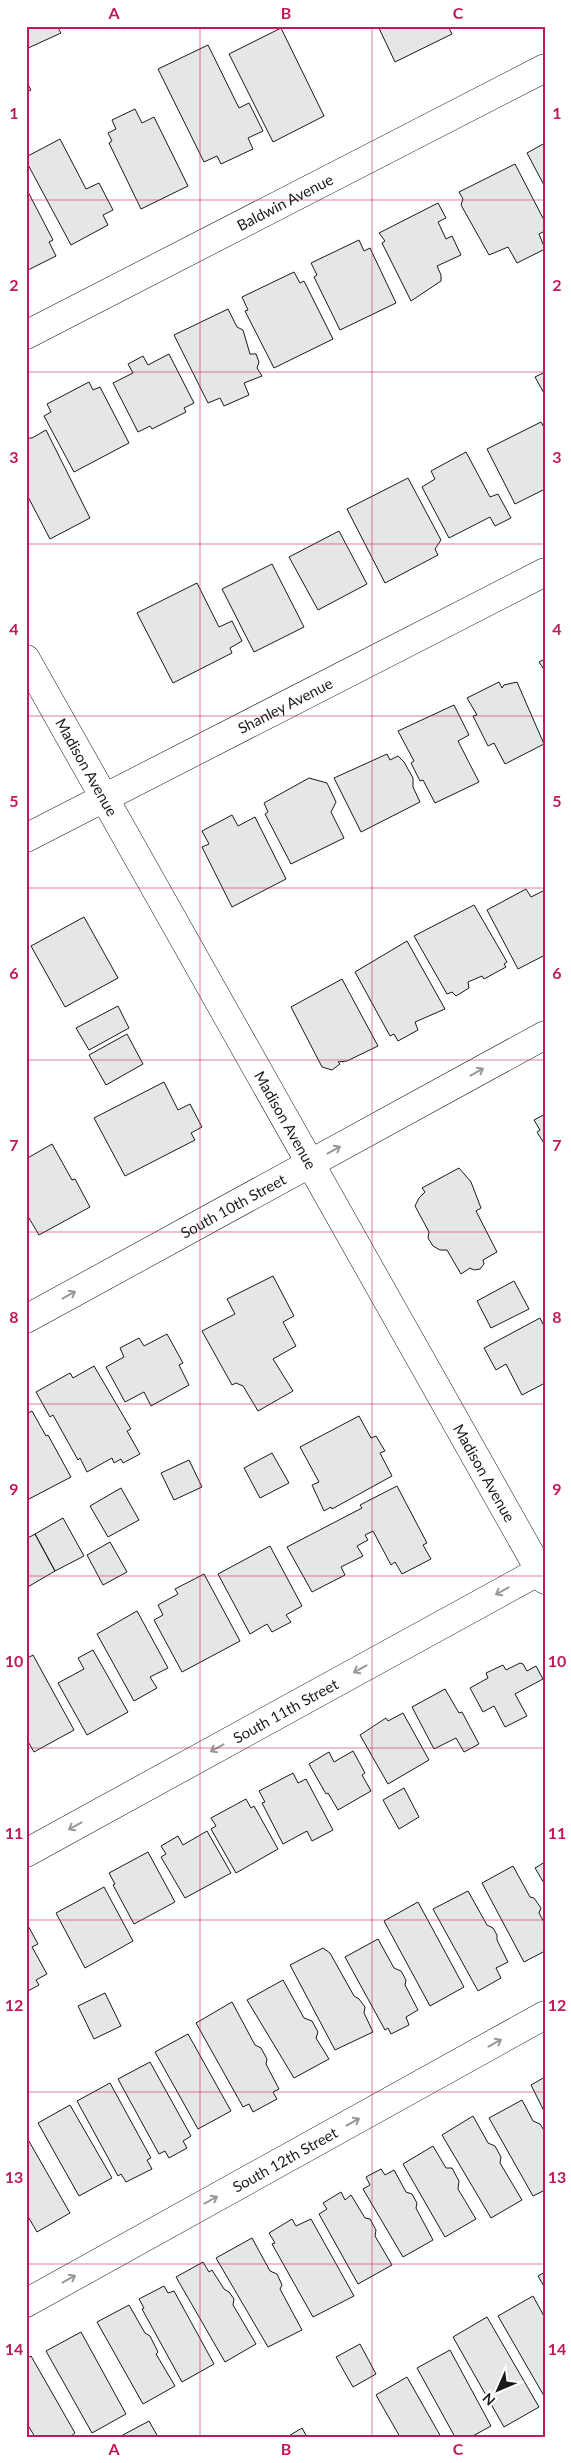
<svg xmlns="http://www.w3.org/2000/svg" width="571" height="2463" viewBox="0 0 571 2463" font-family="Lato,sans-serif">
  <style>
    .building { fill: #e6e6e6; stroke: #1a1a1a }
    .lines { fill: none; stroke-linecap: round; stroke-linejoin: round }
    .minor-casing { stroke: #1a1a1a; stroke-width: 29 }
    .minor { stroke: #fff; stroke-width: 28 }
    .oneway { stroke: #989898 }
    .grid { fill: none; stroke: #c2185b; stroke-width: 1; stroke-opacity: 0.55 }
    .labels { text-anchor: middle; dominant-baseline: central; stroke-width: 4; stroke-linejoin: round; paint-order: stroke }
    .street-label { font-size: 15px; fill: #1a1a1a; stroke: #fff }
    .neatline { fill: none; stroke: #c2185b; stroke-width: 2 }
    .grid-label { font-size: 16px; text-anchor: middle; font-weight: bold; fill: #c2185b }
  </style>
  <rect width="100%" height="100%" fill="#fff"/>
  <path class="building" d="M26 26H57L61 33 26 49Z
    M378 26H448L452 34 395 62Z
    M281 28 324 116 273 142 229 54Z
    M208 45 239 108 249 103 263 131 248 138 253 149 221 164 217 156 204 162 158 69Z
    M26 81 31 90 26 92Z
    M135 109 142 123 154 117 188 186 141 209 109 143 112 141 108 133 116 129 112 120Z
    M60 139 86 189 99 183 113 210 103 215 108 225 71 245 26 161V157Z
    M545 143V187L527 153Z
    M515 164 545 222V231L539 234 545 249 517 263 508 247 489 255 461 205 463 199 459 192Z
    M26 188 53 240 49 242 56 256 26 271Z
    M438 203 446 218 438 222 446 239 452 236 461 255 437 266 441 275V281L411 301 382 243 385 241 379 233Z
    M359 240 364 251 370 248 396 303 340 330 314 277 317 275 311 263Z
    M294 272 300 283 304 281 333 339 274 368 245 311 248 310 242 297Z
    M228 309 237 327 243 330 250 354H256L259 362 257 368 262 376 244 383 249 395 224 406 220 398 208 403 174 335Z
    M169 354 194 403 184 408 186 412 152 429 150 426 138 432 113 383 133 373 128 364 143 356 148 365Z
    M545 372V395L535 377Z
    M89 382 93 390 100 387 129 443 74 472 44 416 51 412 47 404Z
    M541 422 545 429V489L515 504 487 449Z
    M46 430 90 518 50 539 26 493V438H32Z
    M466 452 490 497 498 494 511 518 495 526 490 517 449 538 422 487 435 479 431 471Z
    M408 478 441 540 435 549 438 555 385 583 347 509Z
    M339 531 367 584 318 610 289 557Z
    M272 564 304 627 254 652 222 589Z
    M197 583 219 627 232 621 242 641 230 648 232 653 173 683 137 613Z
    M545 659V671L539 662Z
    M499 682 502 688 504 685 517 682 544 744 505 764 494 743 488 746 473 716 477 715 467 698Z
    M454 705 469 735 458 741 479 782 435 803 423 780 420 781 411 763 414 761 398 731Z
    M387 754 390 760 398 756 404 762 413 778V787L420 802 361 832 334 778Z
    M309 778 327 783 336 802 331 812 344 838 291 864 265 814 268 812 264 803Z
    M232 815 238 826 255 817 286 879 232 907 202 847 209 844 202 831Z
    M526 889 531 897 545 890V955L518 969 487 910Z
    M474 905 507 962 504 964 506 967 484 979 482 976 468 982 469 988 456 996 452 992 447 994 414 936Z
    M84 917 118 978 65 1007 31 946Z
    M407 941 445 1009 415 1022 418 1030 398 1041 394 1034 390 1036 355 972Z
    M342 979 378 1046 347 1061 338 1062 340 1064 332 1070 322 1067 291 1007Z
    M118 1006 129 1028 89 1050 76 1028Z
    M127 1034 143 1064 106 1085 89 1055Z
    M164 1082 178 1110 190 1104 202 1127 191 1133 195 1140 125 1176 94 1118Z
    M545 1114V1145L537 1132 540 1130 534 1120Z
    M52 1144 72 1180 75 1179 90 1207 39 1235 26 1213V1159Z
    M459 1168 471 1182 481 1208 476 1211 497 1252 483 1260 484 1264 480 1269 474 1270 470 1268 461 1274 447 1250H440L433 1246 428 1238 429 1232 415 1206 419 1198 425 1192 422 1188Z
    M273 1276 294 1316 283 1322 296 1346 273 1359 293 1391 258 1411 243 1386 236 1383 232 1385 202 1331 235 1314 227 1299Z
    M514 1281 529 1309 491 1328 477 1301Z
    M540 1318 545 1328V1383L522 1395 506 1364 496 1370 484 1348Z
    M167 1334 183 1363 179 1365 189 1385 151 1406 144 1392 125 1402 106 1367 124 1357 120 1348 139 1338 144 1346Z
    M94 1366 131 1429 127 1431 140 1454 123 1463 121 1459 114 1463 112 1458 87 1472 80 1458 78 1460 53 1415 50 1417 36 1392 70 1373 73 1378Z
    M32 1411 46 1436 48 1435 71 1477 29 1499 26 1494V1414Z
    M359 1416 371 1438 376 1436 385 1451 380 1453 392 1476 332 1509 331 1507 324 1511 312 1485 319 1482 300 1447Z
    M272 1453 289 1483 260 1498 244 1468Z
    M189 1460 202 1487 174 1500 161 1473Z
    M397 1486 427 1543 423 1545 431 1559 402 1574 395 1562 391 1565 373 1531 365 1535 368 1540 357 1546 363 1556 341 1567 345 1575 312 1592 287 1547 362 1508 360 1505Z
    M121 1488 139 1520 108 1537 90 1506Z
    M63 1518 84 1556 55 1571 35 1534Z
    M35 1534 55 1571 26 1588V1539Z
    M110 1542 127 1572 103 1585 87 1555Z
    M270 1546 302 1606 286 1615 291 1622 272 1632 267 1624 250 1634 218 1574Z
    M204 1574 240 1641 182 1672 154 1620 163 1615 158 1605 178 1594 175 1589Z
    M137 1611 168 1668 150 1677 157 1688 134 1701 97 1634Z
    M93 1650 128 1712 87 1735 58 1683 84 1669 78 1658Z
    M33 1655 74 1730 34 1752 26 1738V1659Z
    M520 1663 523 1664 527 1671 536 1666 543 1679 515 1694 527 1716 505 1727 494 1706 483 1712 470 1688 488 1678 486 1673 503 1665 506 1670Z
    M445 1689 459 1713 462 1712 479 1744 464 1752 456 1738 434 1749 412 1707Z
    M403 1713 429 1760 388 1784 360 1735 386 1718 388 1721Z
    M353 1751 365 1773 362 1775 371 1791 338 1810 328 1793 326 1794 309 1764 329 1752 334 1762Z
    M293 1773 298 1783 306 1779 333 1830 312 1841 307 1831 283 1844 262 1803 265 1802 259 1791Z
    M404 1788 419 1817 399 1829 383 1800Z
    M246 1799 251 1808 254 1806 278 1849 236 1873 211 1829 216 1826 211 1818Z
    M207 1831 231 1873 185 1898 161 1857 166 1854 161 1846 178 1836 183 1845Z
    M148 1852 175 1902 134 1924 113 1885 115 1884 109 1873Z
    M545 1862V1885L535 1868Z
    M513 1866 530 1897 534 1898 541 1908 539 1913 545 1924V1951L524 1962 482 1883Z
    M104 1887 133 1941 85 1968 56 1913Z
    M468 1891 487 1925 493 1928 497 1935V1940L508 1962 496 1968 501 1978 478 1991 433 1909Z
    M418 1902 464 1987 430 2006 384 1921Z
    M26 1922 38 1944 32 1947 47 1974 36 1980 39 1985 26 1992Z
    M378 1939 394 1968 401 1971 406 1980 405 1985 418 2010 406 2017 409 2025 391 2034 388 2028 385 2030 345 1957Z
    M323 1948 330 1953 354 1996 359 1999 365 2007 364 2013 373 2032 335 2050 290 1965Z
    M283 1980 304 2018 312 2021 318 2032 316 2038 329 2059 294 2078 247 2000Z
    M105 1993 121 2026 94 2039 78 2006Z
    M232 2002 255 2045 261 2048 267 2059 266 2064 279 2089 273 2092 277 2099 253 2112 249 2104 243 2107 196 2023Z
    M188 2034 231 2111 198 2129 155 2052Z
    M150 2062 191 2136 183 2141 187 2148 169 2158 165 2151 159 2154 118 2079Z
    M545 2077V2113L531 2085Z
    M110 2083 151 2158 147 2160 152 2169 126 2182 121 2174 118 2176 77 2101Z
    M522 2100 533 2121 540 2124 545 2132V2190L533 2196 489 2118Z
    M70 2105 112 2178 79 2196 38 2123Z
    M473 2116 488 2143 495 2146 501 2157 500 2163 522 2200 491 2218 442 2135Z
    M26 2136 70 2213 37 2232 26 2213Z
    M433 2146 446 2168H452L459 2181 458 2189 476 2219 445 2237 403 2164Z
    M381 2169 385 2175 394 2170 406 2192 412 2194 417 2203 416 2208 433 2240 403 2257 363 2189 370 2185 366 2177Z
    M341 2192 345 2200 351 2195 365 2218 370 2219 376 2230 375 2236 392 2265 358 2284 319 2214 327 2209 323 2203Z
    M292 2219 296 2226 311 2219 354 2296 313 2317 272 2244 275 2243 269 2233Z
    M252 2238 270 2271 277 2274 282 2285 280 2289 302 2330 268 2347 216 2258Z
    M203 2262 209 2272 212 2270 224 2289 229 2292 234 2299 233 2305 256 2344 225 2362 176 2277Z
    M545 2272V2288L538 2276Z
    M164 2286 168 2293 174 2291 214 2364 182 2382 142 2309 144 2308 139 2299Z
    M533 2296 545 2318 544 2396 498 2316Z
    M129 2305 145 2333 150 2336 158 2352 156 2354 175 2386 143 2404 97 2322Z
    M487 2317 539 2407 504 2427 453 2337Z
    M81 2332 126 2414 92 2433 46 2351Z
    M360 2344 376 2374 353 2387 336 2357Z
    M450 2350 491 2426 471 2437H455L417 2368Z
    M31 2356 75 2433 70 2437H35L26 2422V2359Z
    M407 2377 441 2437H400L376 2395Z
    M149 2421 158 2437 121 2436Z
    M302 2428 307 2437H287Z"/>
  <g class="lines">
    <defs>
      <g id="minor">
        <path id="s1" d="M26 335 545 68"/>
        <path id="s2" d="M26 659 545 1580"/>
        <path id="s3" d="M26 838 545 572"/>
        <path id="s4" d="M26 1319 545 1035"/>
        <path id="s5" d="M26 1853 545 1568"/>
        <path id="s6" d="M26 2303 545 2015"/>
      </g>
    </defs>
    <use href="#minor" class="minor-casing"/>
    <use href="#minor" class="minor"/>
  </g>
  <defs><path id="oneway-shaft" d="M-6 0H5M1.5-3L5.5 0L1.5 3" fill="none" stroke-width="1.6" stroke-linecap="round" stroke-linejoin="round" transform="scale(1.25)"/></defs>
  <g class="oneway">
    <use href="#oneway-shaft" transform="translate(477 1072) rotate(-29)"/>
    <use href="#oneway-shaft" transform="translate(334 1150) rotate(-29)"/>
    <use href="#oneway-shaft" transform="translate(69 1295) rotate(-29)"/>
    <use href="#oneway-shaft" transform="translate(502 1591) rotate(151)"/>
    <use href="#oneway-shaft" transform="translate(360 1669) rotate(151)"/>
    <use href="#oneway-shaft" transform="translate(217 1748) rotate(151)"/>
    <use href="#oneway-shaft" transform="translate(75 1826) rotate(151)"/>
    <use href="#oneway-shaft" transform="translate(495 2043) rotate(-29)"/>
    <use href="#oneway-shaft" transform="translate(353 2122) rotate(-29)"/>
    <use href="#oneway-shaft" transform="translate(211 2200) rotate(-29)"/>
    <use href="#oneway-shaft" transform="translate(69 2279) rotate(-29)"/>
  </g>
  <path class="grid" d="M200 26V2437M372 26V2437M26 200H545M26 372H545M26 544H545M26 716H545M26 888H545M26 1060H545M26 1232H545M26 1404H545M26 1576H545M26 1748H545M26 1920H545M26 2092H545M26 2264H545"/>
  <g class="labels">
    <g class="street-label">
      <text stroke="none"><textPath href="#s1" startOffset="291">Baldwin Avenue</textPath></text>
      <text stroke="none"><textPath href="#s3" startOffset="291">Shanley Avenue</textPath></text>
      <text stroke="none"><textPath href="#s2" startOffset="124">Madison Avenue</textPath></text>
      <text stroke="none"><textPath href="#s2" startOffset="529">Madison Avenue</textPath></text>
      <text stroke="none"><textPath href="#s4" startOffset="236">South 10th Street</textPath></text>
      <text stroke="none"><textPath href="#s2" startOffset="934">Madison Avenue</textPath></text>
      <text stroke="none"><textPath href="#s5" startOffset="296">South 11th Street</textPath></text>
      <text stroke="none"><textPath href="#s6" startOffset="296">South 12th Street</textPath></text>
    </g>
  </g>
  <rect width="571" height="2463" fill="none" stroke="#ffffff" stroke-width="55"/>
  <g transform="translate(498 2390) rotate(225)" stroke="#ffffff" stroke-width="4" paint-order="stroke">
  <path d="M0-4L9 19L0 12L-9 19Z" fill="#1a1a1a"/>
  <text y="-8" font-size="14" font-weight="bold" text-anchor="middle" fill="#1a1a1a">N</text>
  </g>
  <rect x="28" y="28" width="516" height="2408" class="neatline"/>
  <g class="grid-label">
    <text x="114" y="19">A</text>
    <text x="286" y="19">B</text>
    <text x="458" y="19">C</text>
    <text x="14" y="119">1</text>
    <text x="557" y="119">1</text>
    <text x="14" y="291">2</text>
    <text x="557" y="291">2</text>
    <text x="14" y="463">3</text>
    <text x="557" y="463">3</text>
    <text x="14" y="635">4</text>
    <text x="557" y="635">4</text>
    <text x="14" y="807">5</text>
    <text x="557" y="807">5</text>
    <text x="14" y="979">6</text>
    <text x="557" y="979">6</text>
    <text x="14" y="1151">7</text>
    <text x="557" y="1151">7</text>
    <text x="14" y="1323">8</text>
    <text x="557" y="1323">8</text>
    <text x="14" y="1495">9</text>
    <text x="557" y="1495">9</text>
    <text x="14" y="1667">10</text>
    <text x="557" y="1667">10</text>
    <text x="14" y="1839">11</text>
    <text x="557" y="1839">11</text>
    <text x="14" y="2011">12</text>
    <text x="557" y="2011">12</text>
    <text x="14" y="2183">13</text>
    <text x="557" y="2183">13</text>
    <text x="14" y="2355">14</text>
    <text x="557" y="2355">14</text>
    <text x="114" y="2455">A</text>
    <text x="286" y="2455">B</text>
    <text x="458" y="2455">C</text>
  </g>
</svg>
